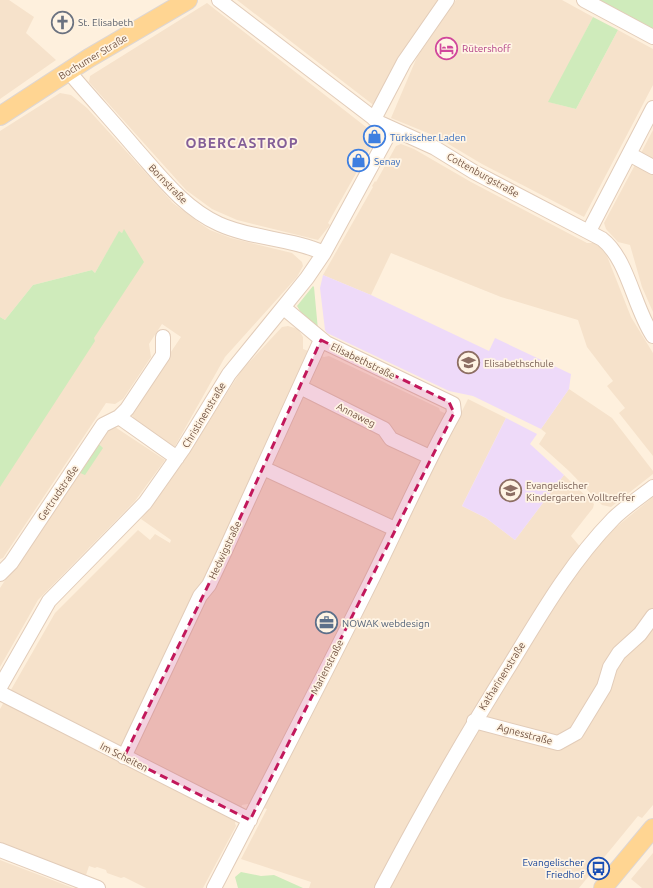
<svg xmlns="http://www.w3.org/2000/svg" width="653" height="888" viewBox="0 0 653 888" font-family="Ubuntu,sans-serif">
  <style>
    .residential { fill: #f6e2cb }
    .education { fill: #eedaf9 }
    .green { fill: #cfebbb }
    .lines { fill: none; stroke-linecap: round; stroke-linejoin: round }
    .minor-casing { stroke: #e2ccb9; stroke-width: 16 }
    .major-casing { stroke: #ded6d2; stroke-width: 20 }
    .minor { stroke: #fff; stroke-width: 14 }
    .major { stroke: #ffd592; stroke-width: 18 }
    .marked { fill: #c2185b; fill-opacity: 0.2; stroke: #c2185b; stroke-width: 3; stroke-dasharray: 8 5; stroke-linejoin: round }
    .labels { text-anchor: middle; dominant-baseline: central; stroke-width: 3.5; stroke-linejoin: round; paint-order: stroke }
    .worship-label { font-size: 10px; fill: #5b616d; stroke: #fff4e4; text-anchor: start }
    .hotel-label { font-size: 10px; fill: #b23c85; stroke: #fff4e4; text-anchor: start }
    .street-label { font-size: 10px; fill: #745544; stroke: #fff4e4 }
    .shop-label { font-size: 10px; fill: #366cbe; stroke: #fff4e4; text-anchor: start }
    .education-label { font-size: 10px; fill: #785e54; stroke: #fff4e4; text-anchor: start }
    .service-label { font-size: 10px; fill: #4e5e75; stroke: #fff4e4; text-anchor: start }
    .transit-label { font-size: 10px; fill: #164399; stroke: #fff4e4; text-anchor: end }
    .district-label { font-size: 14px; font-weight: bold; letter-spacing: 1px; fill: #845f98; stroke: #fff4e4 }
  </style>
  <rect width="100%" height="100%" fill="#fef0dd"/>
  <path class="residential" d="M0 0H9L34 17 26 33 56 60 0 99Z
    M237 0H442L376 107Z
    M456 0H562L593 17 549 102 576 109 618 30 653 49V85L584 217 482 164 435 136 391 118 417 57Z
    M207 3 375 134 376 138 328 223 330 225 318 240 237 220 212 209 186 190 89 82 90 76Z
    M60 93 71 95 87 108 173 203 201 224 210 230 231 238 292 253 302 262 303 266 297 277 225 357 174 448 134 420 132 415 134 407 181 337 162 324 149 344 151 357 123 399 115 404 106 403 3 558 0 559V480L134 248 124 230 122 233 119 232 95 273 92 270 33 285 5 320 0 317V131Z
    M653 130V162L641 153Z
    M401 144 414 149 471 182 587 243H594L601 248 607 256 631 317 653 353V456L619 413 625 408 607 386 613 381 587 347 578 320 501 297 391 253 371 295 323 275 373 187 372 186 375 181 376 182 396 146Z
    M636 163 653 173V312L642 287 630 245 618 242 606 229 604 223Z
    M288 326 298 329 303 337V349L324 357 329 356 439 408 440 411 458 419 468 399 506 418 462 506 486 518 515 540 564 475 594 504 593 508 571 536 589 557 615 528 653 497V805L642 818 638 816 579 888H309L311 882 241 859 267 809 248 804 242 805 235 823 236 826 203 888H146L124 877 121 878 107 873 106 870 97 867 95 868 89 866 86 875 0 844V709L55 613 138 530 150 540 155 534 170 543 171 540 141 519 189 453 241 371 282 327Z
    M569 389 612 418 653 471V474L611 507 602 505 569 471 539 444 546 433 541 429Z
    M115 427 165 460 135 501 38 600 0 667V588L74 476 80 473 85 474 102 448 98 441 104 431Z
    M653 853V888H642L631 879Z
    M0 860 42 876 73 888H0Z"/>
  <path class="education" d="M323 275 371 295 489 351 495 338 571 374 569 389 541 429 473 396 449 391 327 333 325 330 320 288Z
    M506 418 537 434 530 444 564 475 515 540 486 518 462 506Z"/>
  <path class="green" d="M593 0H653V32Z
    M593 17 618 30 576 109 548 102Z
    M124 229 144 262 94 338 95 341 0 487V317L5 320 33 285 92 270 95 273 119 231 122 233Z
    M313 286 314 287 318 330 305 319 297 306Z
    M99 444 103 448 85 475 80 473Z
    M241 872 261 876 274 875 303 888H238L235 877Z"/>
  <g class="lines">
    <defs>
      <path id="minor" d="M219 0 380 123 435 148 474 172 602 239C628 259 634 308 653 336
        M584 0 653 37
        M69 72C91 98 114 123 136 149 161 177 184 208 219 224 252 239 291 238 324 253
        M374 119 404 62 447 0
        M629 154 653 167
        M589 231 653 108
        M300 387 384 429 391 439 430 457
        M119 417 177 458
        M263 468 395 529
        M0 574 11 563 103 425 119 417 127 409 163 355V337
        M0 687 49 601 145 503 183 449 229 374 307 278 324 253 391 130
        M0 693 250 820
        M474 721 558 743 576 733 604 687 610 667 619 653 640 634 653 616
        M124 757 200 596 209 585 225 551 321 340
        M0 850 98 888
        M214 888C265 790 315 693 364 595 395 534 421 472 454 413L453 404 449 402 326 343 284 308
        M382 888C422 812 464 738 510 665 541 614 571 562 613 519 625 507 640 497 653 487"/>
      <path id="major" d="M0 116 89 58 188 0
        M603 888 653 828"/>
    </defs>
    <use href="#minor" class="minor-casing"/>
    <use href="#major" class="major-casing"/>
    <use href="#minor" class="minor"/>
    <use href="#major" class="major"/>
  </g>
  <path class="marked" d="M321 340 449 402 454 413 250 820 124 757 225 551Z"/>
  <defs>
    <symbol id="church-ring" viewBox="-11 -11 22 22"><circle r="9.5" fill="#fff4e4" stroke="#6b7280" stroke-width="1.5"/><path d="M-1.2-6h2.4v3.5h3.3v2.4h-3.3V6h-2.4V-.1h-3.3v-2.4h3.3Z" fill="#6b7280"/></symbol>
    <symbol id="hotel-ring" viewBox="-11 -11 22 22"><circle r="9.5" fill="#fff4e4" stroke="#d1479c" stroke-width="1.5"/><path d="M-6-4.5h1.5V1H6V5H4.5V3h-9V5H-6ZM-4 0a1.8 1.8 0 1 1 3.6 0ZM.5 0V-2.5h3Q6-2.5 6 0Z" fill="#d1479c"/></symbol>
    <symbol id="shop-ring" viewBox="-11 -11 22 22"><circle r="9.5" fill="#fff4e4" stroke="#3f7fe0" stroke-width="1.5"/><path d="M-5-2.5h2.3a2.7 3.5 0 0 1 5.4 0H5L5.5 6h-11ZM-1.5-2.5h3a1.5 2.3 0 0 0-3 0Z" fill="#3f7fe0"/></symbol>
    <symbol id="school-ring" viewBox="-11 -11 22 22"><circle r="9.5" fill="#fff4e4" stroke="#8d6e63" stroke-width="1.5"/><path d="M0-5L7-2L0 1L-7-2ZM-4 1L0 2.5L4 1V4Q0 6-4 4Z" fill="#8d6e63"/></symbol>
    <symbol id="office-ring" viewBox="-11 -11 22 22"><circle r="9.5" fill="#fff4e4" stroke="#5c6f8a" stroke-width="1.5"/><path d="M-6-3h4V-5.5h4V-3h4V5H-6ZM-1-4.5V-3h2v-1.5ZM-6 0V1H6V0Z" fill="#5c6f8a"/></symbol>
    <symbol id="bus-ring" viewBox="-11 -11 22 22"><circle r="9.5" fill="#fff4e4" stroke="#1a4fb4" stroke-width="1.5"/><path d="M-5-6H5V4H4V6H2V4H-2V6H-4V4H-5ZM-3.5-4V0h7V-4ZM-3.5 1.2v1.5H-2V1.2ZM2 1.2v1.5H3.5V1.2Z" fill="#1a4fb4"/></symbol>
  </defs>
  <g fill-rule="evenodd">
    <use href="#church-ring" x="50" y="10" width="25" height="25"/>
    <use href="#hotel-ring" x="434" y="36" width="25" height="25"/>
    <use href="#shop-ring" x="362" y="124" width="25" height="25"/>
    <use href="#shop-ring" x="346" y="148" width="25" height="25"/>
    <use href="#school-ring" x="456" y="350" width="25" height="25"/>
    <use href="#school-ring" x="498" y="478" width="25" height="25"/>
    <use href="#office-ring" x="314" y="610" width="25" height="25"/>
    <use href="#bus-ring" x="586" y="856" width="25" height="25"/>
  </g>
  <g class="labels">
    <g class="worship-label">
      <text x="78" y="22">St. Elisabeth</text>
    </g>
    <g class="hotel-label">
      <text x="462" y="48">Rütershoff</text>
    </g>
    <g class="street-label">
      <text transform="translate(93 57) rotate(-31)">Bochumer Straße</text>
      <text transform="translate(483 175) rotate(29)">Cottenburgstraße</text>
      <text transform="translate(168 184) rotate(46)">Bornstraße</text>
      <text transform="translate(363 361) rotate(26)">Elisabethstraße</text>
      <text transform="translate(204 415) rotate(-59)">Christinenstraße</text>
      <text transform="translate(356 415) rotate(27)">Annaweg</text>
      <text transform="translate(58 493) rotate(-56)">Gertrudstraße</text>
      <text transform="translate(225 550) rotate(-65)">Hedwigstraße</text>
      <text transform="translate(327 667) rotate(-63)">Marienstraße</text>
      <text transform="translate(502 676) rotate(-58)">Katharinenstraße</text>
      <text transform="translate(525 734) rotate(15)">Agnesstraße</text>
      <text transform="translate(124 757) rotate(27)">Im Scheiten</text>
    </g>
    <g class="shop-label">
      <text x="390" y="137">Türkischer Laden</text>
      <text x="374" y="161">Senay</text>
    </g>
    <g class="education-label">
      <text x="484" y="363">Elisabethschule</text>
      <text x="526" y="485">Evangelischer<tspan x="526" dy="12">Kindergarten Volltreffer</tspan></text>
    </g>
    <g class="service-label">
      <text x="342" y="623">NOWAK webdesign</text>
    </g>
    <g class="transit-label">
      <text x="584" y="862">Evangelischer<tspan x="584" dy="12">Friedhof</tspan></text>
    </g>
    <g class="district-label">
      <text x="242" y="143">OBERCASTROP</text>
    </g>
  </g>
</svg>
